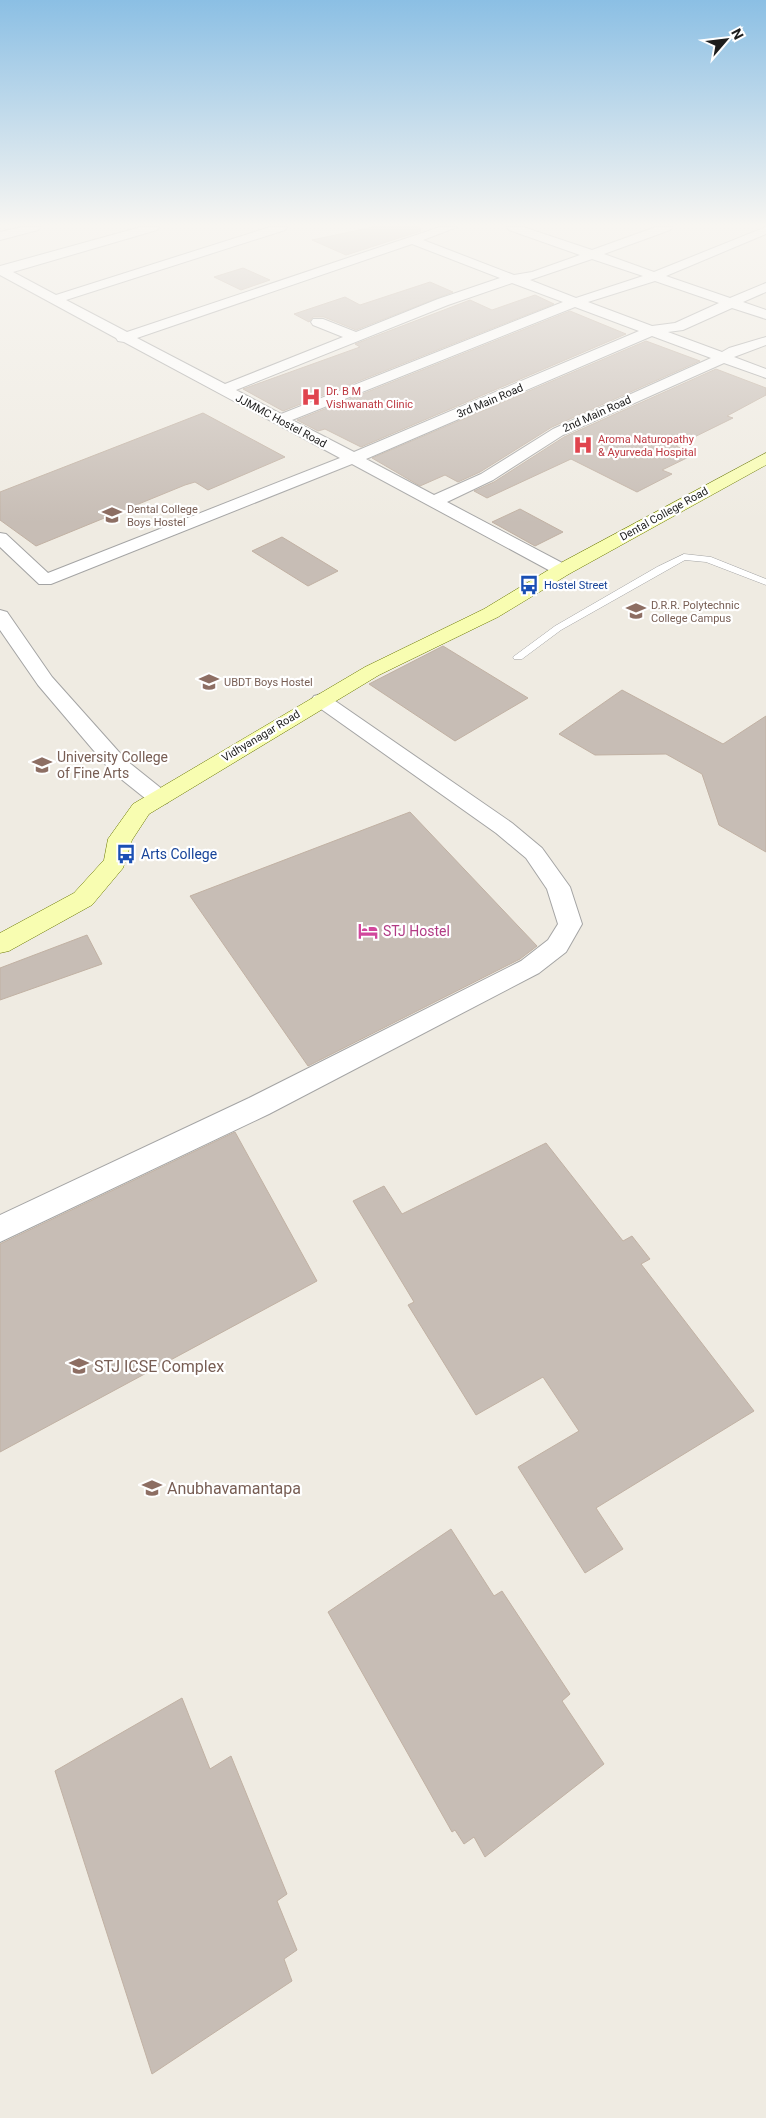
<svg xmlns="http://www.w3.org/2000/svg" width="766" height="2118" viewBox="0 0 766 2118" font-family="Roboto,sans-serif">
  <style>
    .building { fill: #c7bdb5; stroke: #c1b1a3 }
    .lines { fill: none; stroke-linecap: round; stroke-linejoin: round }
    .lane-casing { stroke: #a4a4a4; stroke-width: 1 }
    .street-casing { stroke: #a4a4a4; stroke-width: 2 }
    .secondary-casing { stroke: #697700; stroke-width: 1 }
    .lane { fill: #fff; fill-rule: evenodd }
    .street { fill: #fff; fill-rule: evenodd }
    .secondary { fill: #f8fdb1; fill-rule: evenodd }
    .labels { text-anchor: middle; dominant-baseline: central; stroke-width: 4.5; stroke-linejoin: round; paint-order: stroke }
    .far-health-label { font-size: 11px; fill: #be3a42; stroke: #fff; text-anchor: start }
    .far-street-label { font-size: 11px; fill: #1d1d1d; stroke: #fff }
    .far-education-label { font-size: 11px; fill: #785e54; stroke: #fff; text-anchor: start }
    .far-transit-label { font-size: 11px; fill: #164399; stroke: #fff; text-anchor: start }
    .education-label { font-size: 14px; fill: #785e54; stroke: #fff; text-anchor: start }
    .transit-label { font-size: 14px; fill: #164399; stroke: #fff; text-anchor: start }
    .hotel-label { font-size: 14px; fill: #b23c85; stroke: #fff; text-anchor: start }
    .near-education-label { font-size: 16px; fill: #785e54; stroke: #fff; text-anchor: start }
  </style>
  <rect width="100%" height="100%" fill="#efebe2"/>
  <path class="building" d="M373 227H419L421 231 346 255 312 240Z
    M243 268 270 280 241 290 214 277Z
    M430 282 453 292 356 330 324 317H313L309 322 294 314 345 297 360 305Z
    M535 295 554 304 283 411 243 389 360 347 355 344 470 300 492 310Z
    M570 311 626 334 361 447 325 429 318 431 297 420Z
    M646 341 700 361 552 427 480 472 458 482 445 475 420 486 372 458Z
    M716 369 766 388V395L727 416 733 418 676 446 695 454 662 470 672 474 637 492 571 459 487 498 474 491 494 482 564 437Z
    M203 413 285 457 208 490 195 482 185 485 36 546 0 520V492Z
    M520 509 563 532 535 546 492 522Z
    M282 537 338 571 308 586 252 551Z
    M443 646 528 698 455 741 369 684Z
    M622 690 723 744 766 716V852L719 825 702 774 666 754 595 755 559 734Z
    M410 812 537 946 520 959 308 1066 190 896Z
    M87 935 102 964 0 1000V968Z
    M235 1132 317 1281 0 1452V1244Z
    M546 1143 623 1241 632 1236 650 1259 641 1264 754 1411 596 1508 623 1549 585 1573 518 1467 579 1431 543 1377 476 1415 408 1305 414 1302 353 1201 384 1186 402 1214Z
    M451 1529 494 1596 502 1591 570 1694 562 1701 604 1764 485 1857 474 1837 464 1844 455 1830 452 1832 328 1612Z
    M182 1698 210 1769 231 1756 287 1894 277 1901 297 1950 284 1959 292 1981 152 2074 55 1771Z"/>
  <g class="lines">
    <defs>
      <path id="lane" d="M684 554 711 557 766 579V585L706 562 685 560 561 630 522 659H514L513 657 555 626 657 567Z"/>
      <path id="street" d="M22 227H40L38 230 0 240V232Z
        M141 227H159L157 230 13 272 56 295 270 227H287L285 230 66 300 127 332 440 227H457L423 240 514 275 532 272 580 255 509 230 507 227H523L592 250 656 227H672L670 230 604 254 654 272 766 227V234L666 276 730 298 766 283V292L743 302 766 310V319L732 308 683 330 668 332 722 352 729 348 766 337V345L734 357 766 369V378L724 363 563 435 493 480 447 502 568 566 571 570 568 574H556L352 464 51 584H39L0 547V533L6 534 48 573 340 458 124 342 118 341 116 338 0 275V266ZM412 244 500 278 438 299 356 332 323 319H313L311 322 313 325 343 337 225 384 137 338ZM592 259 643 276 576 298 530 280ZM655 281 719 303 675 323 652 326 588 302ZM512 283 563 302 281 414 236 390 448 305ZM575 307 639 331 354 452 292 420ZM652 336 711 358 553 429 481 474 434 495 366 459Z
        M0 610 7 612 52 677 127 761 167 793 170 798 167 803 159 805 151 803 111 771 38 685 0 630Z
        M321 694 328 696 512 823 542 848 570 887 582 924 566 952 539 973 269 1114 0 1242V1215L249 1098 521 961 548 940 558 924 547 889 526 858 496 833 314 704 311 700 314 696Z"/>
      <path id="secondary" d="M766 453V465L569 574 498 617 379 675 149 814 132 840 123 868 92 905 9 951 0 953V933L74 893 104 860 108 839 133 804 365 667 484 609 555 566Z"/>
    </defs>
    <use href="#lane" class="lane-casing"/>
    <use href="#street" class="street-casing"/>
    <use href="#secondary" class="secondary-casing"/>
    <use href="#lane" class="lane"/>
    <use href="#street" class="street"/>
    <use href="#secondary" class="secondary"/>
  </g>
  <linearGradient id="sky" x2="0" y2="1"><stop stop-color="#8bbfe4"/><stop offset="0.43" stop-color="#f8f6f2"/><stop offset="1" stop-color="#f8f6f2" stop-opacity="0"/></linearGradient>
  <rect width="766" height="523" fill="url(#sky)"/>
  <defs>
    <symbol id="hospital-bare" viewBox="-9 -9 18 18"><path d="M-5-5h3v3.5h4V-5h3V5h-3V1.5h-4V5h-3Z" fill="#e0444e" stroke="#fff" stroke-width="2.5" paint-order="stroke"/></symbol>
    <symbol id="university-bare" viewBox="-9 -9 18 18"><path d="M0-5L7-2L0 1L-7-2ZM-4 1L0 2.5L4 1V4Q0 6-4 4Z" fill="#8d6e63" stroke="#fff" stroke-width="2.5" paint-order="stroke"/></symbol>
    <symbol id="bus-bare" viewBox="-9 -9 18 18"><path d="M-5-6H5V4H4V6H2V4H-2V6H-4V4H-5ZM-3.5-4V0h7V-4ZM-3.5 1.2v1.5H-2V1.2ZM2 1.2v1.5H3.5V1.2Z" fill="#1a4fb4" stroke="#fff" stroke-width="2.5" paint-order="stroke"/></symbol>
    <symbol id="hotel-bare" viewBox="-9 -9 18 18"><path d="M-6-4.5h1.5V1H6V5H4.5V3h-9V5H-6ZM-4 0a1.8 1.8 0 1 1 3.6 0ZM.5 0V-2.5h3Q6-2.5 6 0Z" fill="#d1479c" stroke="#fff" stroke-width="2.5" paint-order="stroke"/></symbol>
    <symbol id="school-bare" viewBox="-9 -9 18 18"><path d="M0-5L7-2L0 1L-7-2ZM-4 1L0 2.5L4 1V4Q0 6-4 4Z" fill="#8d6e63" stroke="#fff" stroke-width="2.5" paint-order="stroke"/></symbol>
  </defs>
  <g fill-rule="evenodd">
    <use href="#hospital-bare" x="297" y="383" width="28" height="28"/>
    <use href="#hospital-bare" x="569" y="431" width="28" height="28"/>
    <use href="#university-bare" x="98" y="501" width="28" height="28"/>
    <use href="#bus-bare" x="515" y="571" width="28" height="28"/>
    <use href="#university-bare" x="622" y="597" width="28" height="28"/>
    <use href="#university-bare" x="195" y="668" width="28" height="28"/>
    <use href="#university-bare" x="28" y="751" width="28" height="28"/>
    <use href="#bus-bare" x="112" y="840" width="28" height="28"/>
    <use href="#hotel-bare" x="354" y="917" width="28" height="28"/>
    <use href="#school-bare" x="65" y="1352" width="28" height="28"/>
    <use href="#university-bare" x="138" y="1474" width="28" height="28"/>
  </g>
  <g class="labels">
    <g class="far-health-label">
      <text x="326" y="391">Dr. B M<tspan x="326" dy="13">Vishwanath Clinic</tspan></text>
      <text x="598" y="439">Aroma Naturopathy<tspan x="598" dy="13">&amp; Ayurveda Hospital</tspan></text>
    </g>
    <g class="far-street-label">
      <text transform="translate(490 401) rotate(-23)">3rd Main Road</text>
      <text transform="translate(597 414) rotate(-24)">2nd Main Road</text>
      <text transform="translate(281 421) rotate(28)">JJMMC Hostel Road</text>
      <text transform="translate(664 514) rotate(-29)">Dental College Road</text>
      <text transform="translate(261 736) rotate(-31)">Vidhyanagar Road</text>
    </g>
    <g class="far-education-label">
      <text x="127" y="509">Dental College<tspan x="127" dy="13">Boys Hostel</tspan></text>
      <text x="651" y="605">D.R.R. Polytechnic<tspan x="651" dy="13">College Campus</tspan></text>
      <text x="224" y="682">UBDT Boys Hostel</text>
    </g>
    <g class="far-transit-label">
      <text x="544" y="585">Hostel Street</text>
    </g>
    <g class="education-label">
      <text x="57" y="757">University College<tspan x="57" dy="16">of Fine Arts</tspan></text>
    </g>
    <g class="transit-label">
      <text x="141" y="854">Arts College</text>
    </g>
    <g class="hotel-label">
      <text x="383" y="931">STJ Hostel</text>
    </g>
    <g class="near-education-label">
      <text x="94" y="1366">STJ ICSE Complex</text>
      <text x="167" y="1488">Anubhavamantapa</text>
    </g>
  </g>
  <g transform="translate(726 40) rotate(62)" stroke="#ffffff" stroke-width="4" paint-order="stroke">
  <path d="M0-4L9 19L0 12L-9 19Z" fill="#1d1d1d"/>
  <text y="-8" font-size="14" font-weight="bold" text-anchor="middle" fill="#1d1d1d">N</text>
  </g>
</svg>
